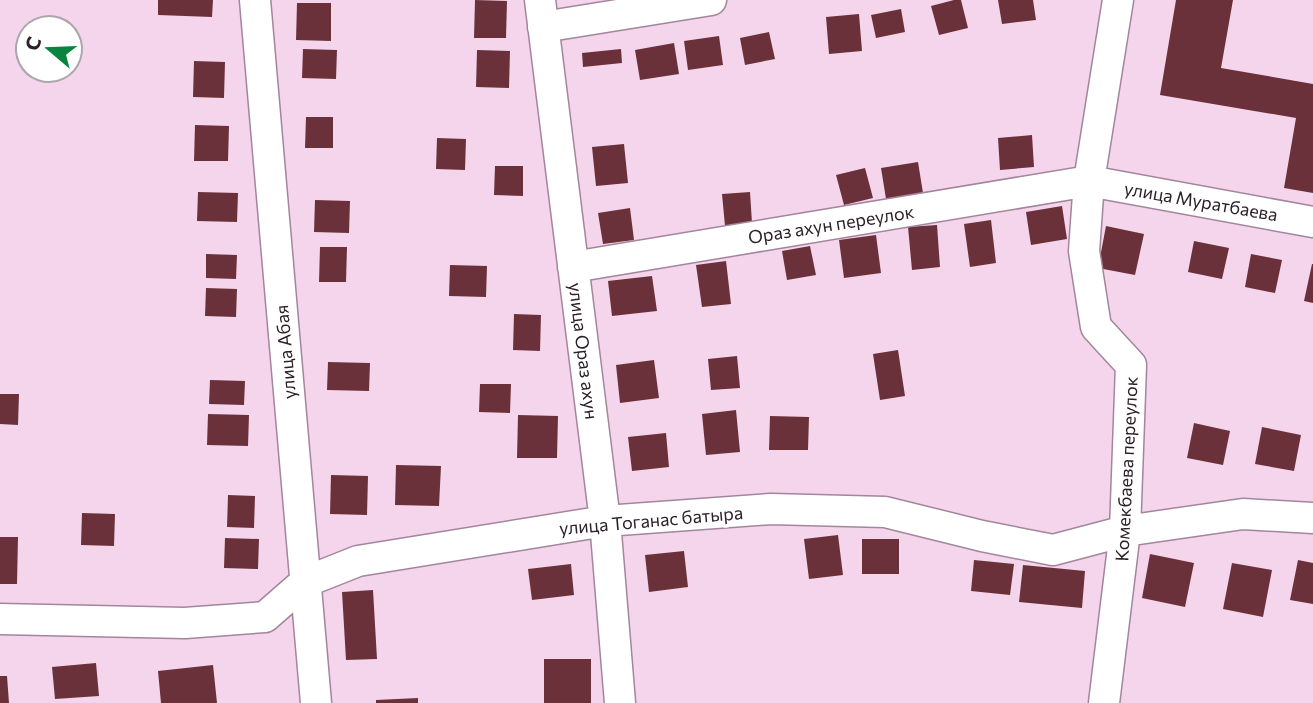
<svg xmlns="http://www.w3.org/2000/svg" width="1313" height="703" viewBox="0 0 1313 703" font-family="Commissioner,sans-serif">
  <style>
    .building { fill: #6b313a }
    .lines { fill: none; stroke-linecap: round; stroke-linejoin: round }
    .minor-casing { stroke: #a3869b; stroke-width: 33 }
    .minor { stroke: #fff; stroke-width: 30 }
    .labels { text-anchor: middle; dominant-baseline: central; stroke-width: 7; stroke-linejoin: round; paint-order: stroke }
    .street-label { font-size: 18px; fill: #2c2129; stroke: #fff }
  </style>
  <rect width="100%" height="100%" fill="#f5d5ec"/>
  <path class="building" d="M158 0H213L212 17 158 15Z
    M475 0 507 1 506 38H474Z
    M954 0H961L968 28 939 35 931 6Z
    M998 0H1033L1036 20 1002 24Z
    M1176 0H1233L1221 68 1313 84V193L1284 188 1296 118 1160 95Z
    M297 3H331V41L296 40Z
    M901 9 905 32 876 38 871 15Z
    M859 14 862 51 829 54 826 17Z
    M769 32 775 59 745 65 740 38Z
    M719 36 723 65 688 70 684 41Z
    M674 43 679 74 640 80 635 50Z
    M303 49 337 50 336 79 302 78Z
    M621 49 622 63 583 67 582 53Z
    M477 50 510 51 509 88 476 87Z
    M194 61 225 62 224 98 193 97Z
    M306 117H333V148H305Z
    M195 125 229 126 228 161H194Z
    M1032 135 1034 167 1000 170 998 138Z
    M437 138 466 139 465 170 436 169Z
    M624 144 628 183 596 186 592 147Z
    M918 162 923 193 886 199 881 168Z
    M495 166H523V196L494 195Z
    M865 168 873 198 844 205 836 175Z
    M198 192 238 193 237 222 197 221Z
    M750 192 752 223 725 226 722 194Z
    M315 200 350 201 349 233 314 232Z
    M1062 206 1067 239 1031 245 1026 212Z
    M630 208 634 240 603 244 598 213Z
    M991 220 996 263 970 267 964 224Z
    M937 225 940 267 912 270 908 227Z
    M1106 226 1144 234 1135 275 1098 268Z
    M876 235 881 273 844 278 839 240Z
    M1194 241 1229 248 1222 279 1188 272Z
    M810 246 816 275 787 280 782 251Z
    M320 247H347L346 282H319Z
    M206 254 237 255 236 279 206 278Z
    M1251 254 1282 260 1275 293 1245 287Z
    M726 261 731 304 702 307 696 265Z
    M1312 264H1313V303L1304 301Z
    M450 265 487 266 486 297 449 296Z
    M652 276 657 311 612 316 608 281Z
    M206 288 237 289 236 317 205 316Z
    M514 314 541 315 540 351 513 350Z
    M898 350 905 396 880 400 873 354Z
    M737 356 740 388 711 390 708 359Z
    M654 360 659 398 620 403 616 365Z
    M328 362 370 363 369 391 327 390Z
    M210 380 245 381 244 405 209 404Z
    M480 384H511L510 413 479 412Z
    M0 394H19L18 425 0 424Z
    M736 410 740 452 706 455 702 414Z
    M208 414 249 415 248 446 207 445Z
    M518 415 558 416 557 458H517Z
    M770 416 809 417 808 450H769Z
    M1194 423 1230 431 1223 465 1187 458Z
    M1262 427 1301 435 1294 471 1255 464Z
    M666 433 669 467 632 471 628 437Z
    M396 465 441 466 439 506 395 505Z
    M331 475 368 476 367 515 330 514Z
    M228 495 255 496 254 528 227 527Z
    M82 513 115 514 114 546 81 545Z
    M838 535 843 575 809 579 804 539Z
    M0 537H18L17 584H0Z
    M225 538 259 539 258 569 224 568Z
    M862 539H899V574H862Z
    M684 551 688 587 649 592 645 555Z
    M1150 554 1194 563 1185 607 1142 598Z
    M974 560 1014 564 1010 595 971 591Z
    M1298 560 1313 563V604L1290 600Z
    M1232 563 1272 570 1263 617 1223 609Z
    M571 564 574 595 532 600 528 569Z
    M1023 565 1085 571 1082 608 1019 602Z
    M373 590 377 659 346 660 342 592Z
    M544 659H591V703H544Z
    M96 663 99 696 55 699 52 667Z
    M213 665 217 703H161L158 671Z
    M0 676H7L9 703H0Z
    M418 698V703H376V700Z"/>
  <g class="lines">
    <defs>
      <path id="minor" d="M255 0 316 703
        M540 0 605 521 620 703
        M543 27 711 0
        M573 267 1089 181 1313 222
        M0 619 185 623 265 617 305 582 358 561 605 521 771 509 885 512 982 536 1053 550 1125 531 1243 514 1313 518
        M1104 703 1125 531 1131 365 1096 327 1084 251 1089 181 1118 0"/>
    </defs>
    <use href="#minor" class="minor-casing"/>
    <use href="#minor" class="minor"/>
  </g>
  <g class="labels">
    <g class="street-label">
      <text transform="translate(1201 201) rotate(10)">улица Муратбаева</text>
      <text transform="translate(831 224) rotate(-9)">Ораз ахун переулок</text>
      <text transform="translate(584 351) rotate(83)">улица Ораз ахун</text>
      <text transform="translate(285 352) rotate(-95)">улица Абая</text>
      <text transform="translate(1126 469) rotate(-87)">Комекбаева переулок</text>
      <text transform="translate(651 520) rotate(-5)">улица Тоганас батыра</text>
    </g>
  </g>
  <g transform="translate(49 49) rotate(289)"><circle r="33" fill="#ffffff" stroke="#aba6a9" stroke-width="2"/>
  <path d="M0-5L12 26L0 18L-12 26Z" fill="#07843d"/>
  <text y="-10" font-size="19" font-weight="bold" text-anchor="middle" fill="#2c2129">С</text>
  </g>
</svg>
